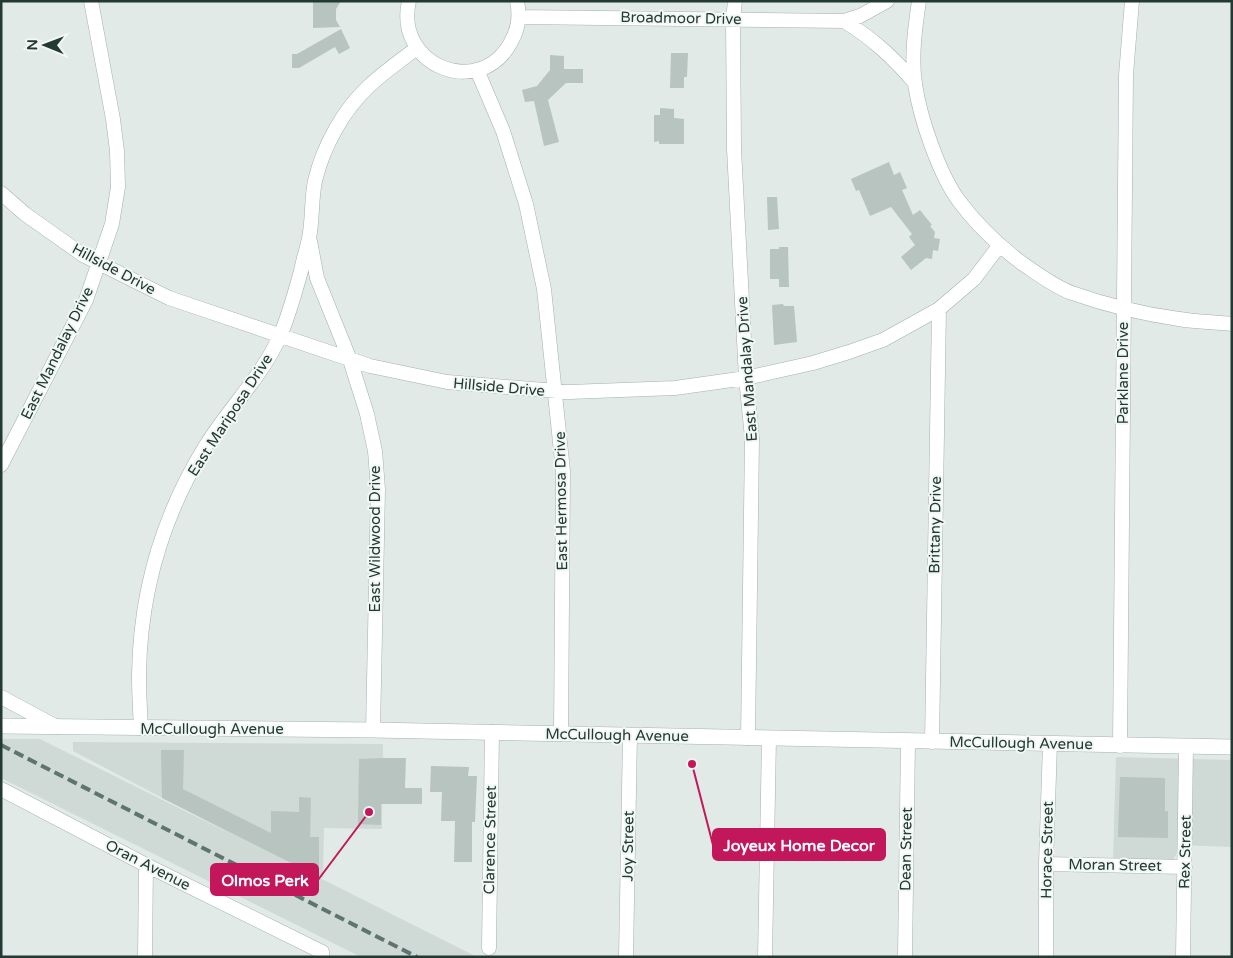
<svg xmlns="http://www.w3.org/2000/svg" width="1233" height="958" viewBox="0 0 1233 958" font-family="'Varela Round',sans-serif">
  <style>
    .built { fill: #cfd9d5 }
    .building { fill: #b7c4bf }
    .lines { fill: none; stroke-linecap: round; stroke-linejoin: round }
    .minor-casing { stroke: #a4b1ad; stroke-width: 15 }
    .secondary-casing { stroke: #a1b4ae; stroke-width: 16 }
    .minor { stroke: #fff; stroke-width: 14 }
    .secondary { stroke: #fff; stroke-width: 15 }
    .rail { stroke: #5e746f; stroke-width: 4; stroke-dasharray: 10 5; stroke-linecap: butt }
    .labels { text-anchor: middle; dominant-baseline: central; stroke-width: 4; stroke-linejoin: round; paint-order: stroke }
    .street-label { font-size: 15px; fill: #233934; stroke: #f1f7f4 }
    .leader { fill: none; stroke: #c2185b; stroke-width: 2 }
    .callout-dot { fill: #c2185b; stroke: #f1f7f4; stroke-width: 2 }
    .callout { fill: #c2185b; stroke: #c2185b; stroke-width: 2 }
    .callout-label { font-size: 16px; text-anchor: middle; font-weight: bold; fill: #fff }
  </style>
  <rect width="100%" height="100%" fill="#e1eae6"/>
  <path class="built" d="M1 739H40L233 835 73 751V742L383 744 382 829 324 828 323 878 312 874 477 957H361L1 778Z
    M1116 757 1232 760V847L1178 845 1177 853 1173 860 1113 859Z"/>
  <path class="building" d="M341 1 336 9V20L340 27 313 28V2Z
    M341 29 350 48 339 54 335 47 299 68H292V54H297Z
    M671 53H688L687 77H684V88H670Z
    M550 55 564 56V69H583V83H566L548 100 559 142 544 146 534 101 525 102 522 90 537 86 550 70Z
    M660 108 674 109V118L684 119V144H659V141L654 142V115H660Z
    M889 162 894 175 900 172 907 188 902 190 913 215 920 210 932 225 930 226 935 232 934 238 940 239 938 251 933 250 932 259 926 258 911 270 901 257 915 245 909 237 912 234 891 207 870 216 859 190 856 191 851 179Z
    M767 197H777L779 229 768 230Z
    M779 247H788L789 287H779V279H770V249H779Z
    M783 304 784 306H794L797 342 774 345 772 305Z
    M161 750H184L183 789 271 833V811L299 812V797L311 798 310 837H319V873L309 872 162 798Z
    M384 758H406L405 788H422V804H381V825L358 824 359 759Z
    M431 766 469 767 468 776H477L475 822H472V862H454L455 821H441L442 792H430Z
    M1120 777 1165 778V811H1168V838L1118 837Z"/>
  <g class="lines">
    <defs>
      <path id="minor" d="M409 1C394 66 480 100 511 42 518 30 520 15 517 1
        M735 1 733 19 734 149 746 378 752 438 748 738
        M919 1C915 28 911 58 915 84 920 118 939 174 959 201 977 225 999 246 1023 264 1038 274 1055 287 1072 293 1106 305 1143 314 1179 319 1196 322 1214 322 1232 324
        M519 17 844 21 860 16 887 1
        M844 21C873 39 893 57 915 83
        M477 70 503 131 526 204 544 289 563 471 561 734
        M1 193 25 214 83 255 169 298 370 366 447 382 569 392 675 388 746 378 813 363 849 352 883 340 939 309 974 279 999 246
        M310 241 317 278 350 360 367 414 375 451 378 489 373 730
        M1 465 86 300 112 224 118 187 117 151 113 119 91 1
        M1 697 57 727
        M141 728C140 711 139 693 139 675 140 593 162 517 205 447 228 409 261 378 280 336 289 315 295 293 301 271 303 260 307 249 309 238 313 219 311 200 315 181 323 147 343 110 369 86 384 72 401 60 417 48
        M932 742 939 309
        M1120 746 1126 75 1132 1
        M1 789 146 865 322 952V957
        M1046 864 1185 867
        M489 948 492 732
        M145 957 146 865
        M626 957 630 735
        M765 957 769 738
        M905 957 908 741
        M1046 957V864L1050 744
        M1183 957 1186 747"/>
      <path id="secondary" d="M1 726 373 730 1232 747"/>
    </defs>
    <use href="#minor" class="minor-casing"/>
    <use href="#secondary" class="secondary-casing"/>
    <use href="#minor" class="minor"/>
    <use href="#secondary" class="secondary"/>
    <path class="rail" d="M1 745 417 957"/>
  </g>
  <g class="labels">
    <g class="street-label">
      <text transform="translate(681 18) rotate(1)">Broadmoor Drive</text>
      <text transform="translate(114 269) rotate(28)">Hillside Drive</text>
      <text transform="translate(57 353) rotate(-64)">East Mandalay Drive</text>
      <text transform="translate(747 369) rotate(-94)">East Mandalay Drive</text>
      <text transform="translate(1123 373) rotate(-90)">Parklane Drive</text>
      <text transform="translate(499 387) rotate(5)">Hillside Drive</text>
      <text transform="translate(230 415) rotate(-57)">East Mariposa Drive</text>
      <text transform="translate(561 501) rotate(-91)">East Hermosa Drive</text>
      <text transform="translate(935 525) rotate(-89)">Brittany Drive</text>
      <text transform="translate(375 539) rotate(-90)">East Wildwood Drive</text>
      <text x="212" y="729">McCullough Avenue</text>
      <text transform="translate(617 735) rotate(1)">McCullough Avenue</text>
      <text transform="translate(1021 743) rotate(1)">McCullough Avenue</text>
      <text transform="translate(490 840) rotate(-89)">Clarence Street</text>
      <text transform="translate(628 846) rotate(-89)">Joy Street</text>
      <text transform="translate(906 849) rotate(-89)">Dean Street</text>
      <text transform="translate(1047 850) rotate(-89)">Horace Street</text>
      <text transform="translate(1185 852) rotate(-89)">Rex Street</text>
      <text transform="translate(148 865) rotate(27)">Oran Avenue</text>
      <text transform="translate(1115 865) rotate(1)">Moran Street</text>
    </g>
  </g>
  <path class="leader" d="M692 764L713 845M369 812L318 880"/>
  <g class="callout-dot">
    <circle cx="692" cy="764" r="5"/>
    <circle cx="369" cy="812" r="5"/>
  </g>
  <g class="callout">
    <rect x="713" y="829" width="172" height="31" rx="5"/>
    <rect x="211" y="864" width="107" height="31" rx="5"/>
  </g>
  <g class="callout-label">
    <text x="799" y="851">Joyeux Home Decor</text>
    <text x="265" y="886">Olmos Perk</text>
  </g>
  <rect width="1233" height="958" fill="none" stroke="#233934" stroke-width="5"/>
  <g transform="translate(45 45) rotate(271)" stroke="#f1f7f4" stroke-width="4" paint-order="stroke">
  <path d="M0-4L9 19L0 12L-9 19Z" fill="#233934"/>
  <text y="-8" font-size="14" font-weight="bold" text-anchor="middle" fill="#233934">N</text>
  </g>
</svg>
